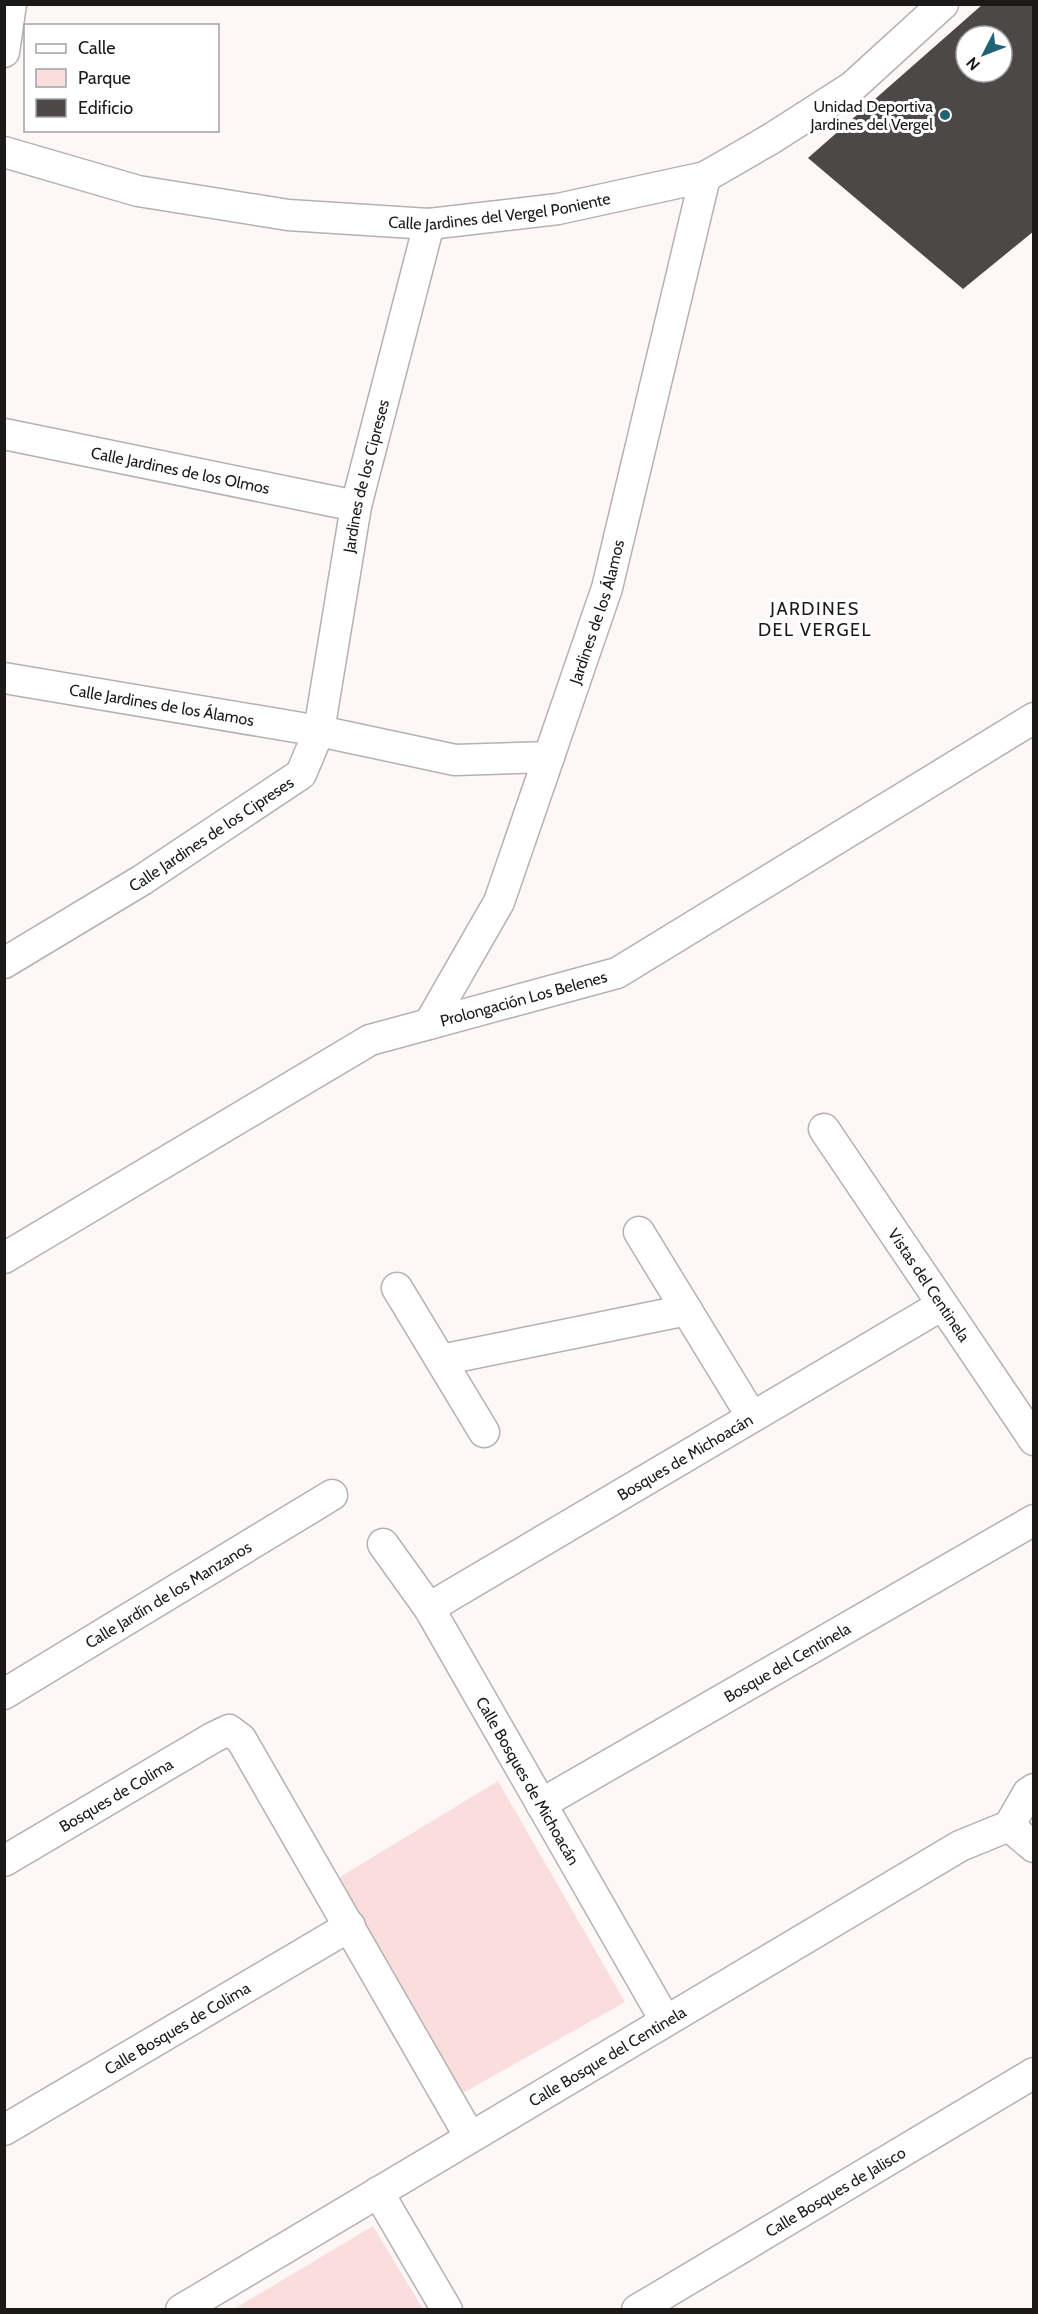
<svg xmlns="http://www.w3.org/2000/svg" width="1038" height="2314" viewBox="0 0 1038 2314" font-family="Cabin,sans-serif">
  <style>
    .green { fill: #fadddd }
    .building { fill: #4d4848; fill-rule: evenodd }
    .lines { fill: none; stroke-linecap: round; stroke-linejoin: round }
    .street-casing { stroke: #b6b0b0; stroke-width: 33 }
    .street { stroke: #fff; stroke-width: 30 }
    .poi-dot { fill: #1f6375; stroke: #fff; stroke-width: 2 }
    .labels { text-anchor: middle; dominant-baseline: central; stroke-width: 6; stroke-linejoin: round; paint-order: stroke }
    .poi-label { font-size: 16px; fill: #1c1919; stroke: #fff; text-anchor: end }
    .street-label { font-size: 16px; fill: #1c1919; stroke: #fff }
    .neighbourhood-label { font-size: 18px; letter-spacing: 1.5px; fill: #1c1919; stroke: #fff }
  </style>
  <rect width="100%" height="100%" fill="#fdf7f7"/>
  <path class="green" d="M498 1781 625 2002 454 2098 335 1880Z
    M373 2226 423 2309H234Z"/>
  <path class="building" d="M983 4H1034V231L963 289 808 158ZM966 36H1002V72H966Z"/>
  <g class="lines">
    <defs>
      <g id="street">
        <path d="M4 52 11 4"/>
        <path id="s1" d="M4 152 138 191 288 215 429 224 558 209 705 177 769 140 852 87 943 4"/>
        <path id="s2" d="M4 434 356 506"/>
        <path id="s3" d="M4 678 319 731 455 760 549 757"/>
        <path id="s4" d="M4 963 142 880 301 774 319 731 356 506 429 224"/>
        <path id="s5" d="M429 1024 499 902 607 588 705 177"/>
        <path id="s6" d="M824 1129 1034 1440"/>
        <path d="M639 1232 752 1417"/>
        <path id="s7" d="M4 1258 370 1040 617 973 1034 718"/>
        <path d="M397 1288 484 1432"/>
        <path d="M441 1360 687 1310"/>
        <path id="s8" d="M383 1544 429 1608 665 2020"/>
        <path id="s9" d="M429 1608 942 1305"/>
        <path id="s10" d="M4 1694 332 1495"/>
        <path id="s11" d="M541 1804 1034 1520"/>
        <path d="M1009 1826 1028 1793 1034 1789"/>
        <path d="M1009 1826 1034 1847"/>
        <path id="s12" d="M4 1861 214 1737 229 1730 241 1739 470 2137"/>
        <path id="s13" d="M4 2130 350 1926"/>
        <path d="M378 2192 447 2310"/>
        <path id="s14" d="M181 2310 960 1846 1009 1826"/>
        <path id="s15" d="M637 2310 1034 2073"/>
      </g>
    </defs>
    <use href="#street" class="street-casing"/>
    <use href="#street" class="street"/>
  </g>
  <circle class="poi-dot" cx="945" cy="115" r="6"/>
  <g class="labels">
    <g class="poi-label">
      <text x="933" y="106">Unidad Deportiva<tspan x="933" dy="18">Jardines del Vergel</tspan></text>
    </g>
    <g class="street-label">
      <text stroke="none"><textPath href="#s1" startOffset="504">Calle Jardines del Vergel Poniente</textPath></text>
      <text stroke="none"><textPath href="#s2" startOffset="180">Calle Jardines de los Olmos</textPath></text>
      <text stroke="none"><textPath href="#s4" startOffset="658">Jardines de los Cipreses</textPath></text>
      <text stroke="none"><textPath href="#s5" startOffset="447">Jardines de los Álamos</textPath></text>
      <text stroke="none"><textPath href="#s3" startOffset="160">Calle Jardines de los Álamos</textPath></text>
      <text stroke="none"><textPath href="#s4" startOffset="244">Calle Jardines de los Cipreses</textPath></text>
      <text stroke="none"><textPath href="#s7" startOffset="585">Prolongación Los Belenes</textPath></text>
      <text stroke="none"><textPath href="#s6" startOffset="188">Vistas del Centinela</textPath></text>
      <text stroke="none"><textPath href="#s9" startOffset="297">Bosques de Michoacán</textPath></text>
      <text stroke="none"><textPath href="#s10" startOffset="192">Calle Jardín de los Manzanos</textPath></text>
      <text stroke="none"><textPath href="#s11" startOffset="284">Bosque del Centinela</textPath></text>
      <text stroke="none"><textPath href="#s8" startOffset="278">Calle Bosques de Michoacán</textPath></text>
      <text stroke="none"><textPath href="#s12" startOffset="130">Bosques de Colima</textPath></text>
      <text stroke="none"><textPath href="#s13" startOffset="201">Calle Bosques de Colima</textPath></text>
      <text stroke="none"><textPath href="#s14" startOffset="496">Calle Bosque del Centinela</textPath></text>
      <text stroke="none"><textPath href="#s15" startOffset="231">Calle Bosques de Jalisco</textPath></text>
    </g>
    <g class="neighbourhood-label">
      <text x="815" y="609">JARDINES<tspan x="815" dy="21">DEL VERGEL</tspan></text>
    </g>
  </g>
  <rect width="1038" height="2314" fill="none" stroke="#1c1919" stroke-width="12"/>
  <rect x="24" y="24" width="195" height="108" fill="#ffffff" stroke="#a4a3a3" stroke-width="1.5"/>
  <rect x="36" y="44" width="30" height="9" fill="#ffffff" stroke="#a4a3a3" stroke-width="1.5"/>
  <text x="78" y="54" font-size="18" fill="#1c1919">Calle</text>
  <rect x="36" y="69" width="30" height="18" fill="#fadddd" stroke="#a4a3a3" stroke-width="1.5"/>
  <text x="78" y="84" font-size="18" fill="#1c1919">Parque</text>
  <rect x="36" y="99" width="30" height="18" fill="#4d4848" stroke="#a4a3a3" stroke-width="1.5"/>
  <text x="78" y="114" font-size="18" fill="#1c1919">Edificio</text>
  <g transform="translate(984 54) rotate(228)"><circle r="28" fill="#ffffff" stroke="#a4a3a3" stroke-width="1.5"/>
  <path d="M0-4.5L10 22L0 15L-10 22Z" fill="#1f6375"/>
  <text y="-9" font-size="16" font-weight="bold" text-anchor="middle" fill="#1c1919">N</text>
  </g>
</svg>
